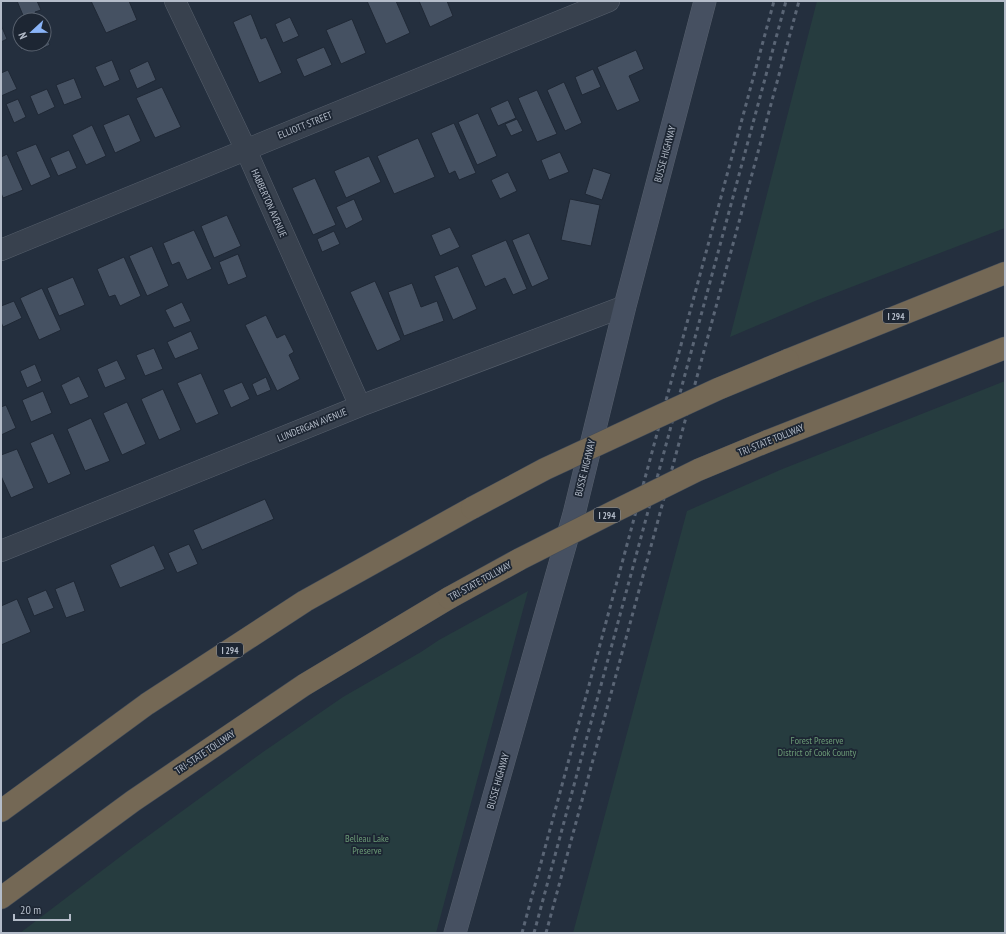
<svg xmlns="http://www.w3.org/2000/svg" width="1006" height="934" viewBox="0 0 1006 934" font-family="'PT Sans Narrow',sans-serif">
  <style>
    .green { fill: #263c3f }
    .building { fill: #455162; stroke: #1f2835 }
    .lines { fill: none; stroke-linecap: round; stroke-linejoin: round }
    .minor-casing { stroke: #565f6c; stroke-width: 22 }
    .secondary-casing { stroke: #565f6c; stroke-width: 23 }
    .motorway-casing { stroke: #434c59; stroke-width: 23 }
    .minor { stroke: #38414e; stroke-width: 21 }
    .secondary { stroke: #465061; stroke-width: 22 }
    .motorway { stroke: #746855; stroke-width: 22 }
    .rail { stroke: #5a6575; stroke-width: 3; stroke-dasharray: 4 4; stroke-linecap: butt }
    .motorway-bridge-casing { stroke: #434c59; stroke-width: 23; stroke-linecap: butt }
    .motorway-bridge { stroke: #746855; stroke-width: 22 }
    .labels { text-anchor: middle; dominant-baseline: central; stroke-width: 3.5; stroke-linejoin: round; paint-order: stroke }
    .shield { fill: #1d2633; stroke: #878f9c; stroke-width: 1 }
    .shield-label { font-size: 9px; font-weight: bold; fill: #b4bcc9 }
    .street-label { font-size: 10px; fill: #b4bcc9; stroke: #1d2633 }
    .park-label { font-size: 10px; fill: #6b9a76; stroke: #1d2633 }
  </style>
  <rect width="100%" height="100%" fill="#242f3e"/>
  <path class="green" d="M817 1H1005V228L815 301 730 337Z
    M1005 381V933H573L687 511 780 470Z
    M528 591 436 933H20L133 847 263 752 343 697 421 652 439 640Z"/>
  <path class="building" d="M17 1H37L41 10 35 12 39 20H25Z
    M91 1H129L137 20 106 33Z
    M367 1H396L410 33 386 44Z
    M419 1H447L453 16 430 27Z
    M251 14 261 39 266 37 282 73 259 83 233 22Z
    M290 17 299 36 283 43 275 24Z
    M352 19 366 53 341 64 326 30Z
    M1 25 7 39 1 42Z
    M20 25V44H34L21 50 12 29Z
    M44 32 50 45 37 51 34 44H44Z
    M324 47 332 65 304 77 296 59Z
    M636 50 644 69 629 76 640 101 617 111 597 67Z
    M112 60 120 80 104 87 95 67Z
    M148 61 156 80 137 89 129 70Z
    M593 69 601 87 582 95 575 77Z
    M8 70 17 89 1 96V73Z
    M74 78 82 98 64 105 56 85Z
    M564 82 582 123 565 131 547 90Z
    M162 87 181 127 155 138 136 98Z
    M47 89 55 107 38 115 30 96Z
    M537 90 557 134 537 142 518 98Z
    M18 99 26 117 14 123 6 104Z
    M508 100 516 118 498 126 490 108Z
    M478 113 497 156 477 165 458 122Z
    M129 114 141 141 115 153 103 125Z
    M517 119 523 131 511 136 505 124Z
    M454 123 476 173 459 180 455 171 449 174 431 133Z
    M92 125 106 156 86 165 72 135Z
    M418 138 435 177 394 194 377 156Z
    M36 144 51 177 31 186 16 152Z
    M69 150 77 168 58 176 50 158Z
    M560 152 569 172 549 180 541 160Z
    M7 154 23 190 3 198 1 193V157Z
    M369 156 381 182 346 198 334 171Z
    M593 168 611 174 602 200 585 194Z
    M508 172 517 191 500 199 491 180Z
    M315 178 336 225 313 235 292 188Z
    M354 199 363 220 346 229 336 207Z
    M570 199 600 205 591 246 561 240Z
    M227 215 241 246 214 258 201 226Z
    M450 227 460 247 440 256 431 235Z
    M194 230 212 269 187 280 179 262 172 265 163 243Z
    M334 231 340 244 322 252 317 239Z
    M529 233 549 279 532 287 512 240Z
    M506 240 527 289 513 295 505 278 485 287 471 255Z
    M152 246 169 286 147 296 129 256Z
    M238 254 247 277 228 285 219 262Z
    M124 257 141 296 120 306 115 295 109 297 97 269Z
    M458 266 477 309 453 320 434 276Z
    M73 277 85 305 59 316 47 288Z
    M375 281 401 340 377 351 350 292Z
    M412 283 421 307 437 301 444 321 404 336 388 292Z
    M42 288 61 330 39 340 20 298Z
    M14 301 22 318 3 327 1 322V306Z
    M182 302 191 321 174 328 165 310Z
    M266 315 277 338 285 334 294 352 289 355 300 379 277 391 245 325Z
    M191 331 199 349 175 359 167 342Z
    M154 348 163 369 145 376 136 355Z
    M117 360 126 379 105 388 97 369Z
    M35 364 42 381 27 388 20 371Z
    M201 373 219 414 196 424 177 383Z
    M79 376 89 397 70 405 61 385Z
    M266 377 271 390 257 396 252 384Z
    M242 382 250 399 231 408 223 390Z
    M163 389 181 430 159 440 141 399Z
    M43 391 52 413 31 422 22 400Z
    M127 402 146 444 122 455 103 413Z
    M6 405 16 428 1 435V407Z
    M91 418 110 461 85 471 67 429Z
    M53 433 71 474 48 484 30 443Z
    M17 449 34 488 11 498 1 476V455Z
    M265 499 274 519 202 550 193 530Z
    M189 544 198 564 177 573 168 553Z
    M154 545 165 569 120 588 110 565Z
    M74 581 85 611 66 618 55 589Z
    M46 590 54 608 34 616 27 598Z
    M17 599 31 632 1 645V606Z"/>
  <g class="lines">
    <defs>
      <path id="minor" d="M175 1 246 150 360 406
        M1 250 609 1
        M1 551 360 406 625 306"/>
      <path id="secondary" d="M455 933 574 514 625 306 705 1"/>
      <path id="motorway" d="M788 360 1005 273
        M768 441 1005 348
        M1 811 147 704 305 601 472 508
        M1 898 133 801 304 685 449 598"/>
    </defs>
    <use href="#minor" class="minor-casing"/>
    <use href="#secondary" class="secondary-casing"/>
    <use href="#motorway" class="motorway-casing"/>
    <use href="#minor" class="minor"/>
    <use href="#secondary" class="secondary"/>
    <use href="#motorway" class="motorway"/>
    <path class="rail" d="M522 933 774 1
      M534 933 786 1
      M546 933 799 1"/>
    <defs>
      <path id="motorway-bridge" d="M472 508 545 469 642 424 718 389 788 360
        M449 598 520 559 611 513 698 470 768 441"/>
    </defs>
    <use href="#motorway-bridge" class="motorway-bridge-casing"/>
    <use href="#motorway-bridge" class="motorway-bridge"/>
  </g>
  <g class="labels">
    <g class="shield">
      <rect x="883" y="309" width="26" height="14" rx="3"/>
      <rect x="594" y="508" width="26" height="14" rx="3"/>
      <rect x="217" y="643" width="26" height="14" rx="3"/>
    </g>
    <g class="shield-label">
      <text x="896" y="316">I 294</text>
      <text x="607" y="515">I 294</text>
      <text x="230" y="650">I 294</text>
    </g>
    <g class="street-label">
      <text transform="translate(305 125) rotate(-22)">ELLIOTT STREET</text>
      <text transform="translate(665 154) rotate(-75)">BUSSE HIGHWAY</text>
      <text transform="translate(269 203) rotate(66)">HABBERTON AVENUE</text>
      <text transform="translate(312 425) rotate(-22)">LUNDERGAN AVENUE</text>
      <text transform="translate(771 440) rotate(-22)">TRI-STATE TOLLWAY</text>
      <text transform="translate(585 468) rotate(-76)">BUSSE HIGHWAY</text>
      <text transform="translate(480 581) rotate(-29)">TRI-STATE TOLLWAY</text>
      <text transform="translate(205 752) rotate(-34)">TRI-STATE TOLLWAY</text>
      <text transform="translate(498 781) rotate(-74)">BUSSE HIGHWAY</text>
    </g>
    <g class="park-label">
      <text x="817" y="740">Forest Preserve<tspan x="817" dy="12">District of Cook County</tspan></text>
      <text x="367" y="838">Belleau Lake<tspan x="367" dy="12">Preserve</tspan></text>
    </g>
  </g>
  <rect width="1006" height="934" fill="none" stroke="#b4bcc9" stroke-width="4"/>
  <g transform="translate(32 32) rotate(248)"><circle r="19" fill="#1d2633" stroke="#59626f"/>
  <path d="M0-3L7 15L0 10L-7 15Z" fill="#8ab4f8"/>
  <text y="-6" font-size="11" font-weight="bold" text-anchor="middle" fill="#b4bcc9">N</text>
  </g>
  <path d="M14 914v6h56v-6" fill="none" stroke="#b4bcc9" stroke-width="2"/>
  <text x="20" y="914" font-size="12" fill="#b4bcc9" stroke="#1d2633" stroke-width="3" paint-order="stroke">20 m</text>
</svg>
